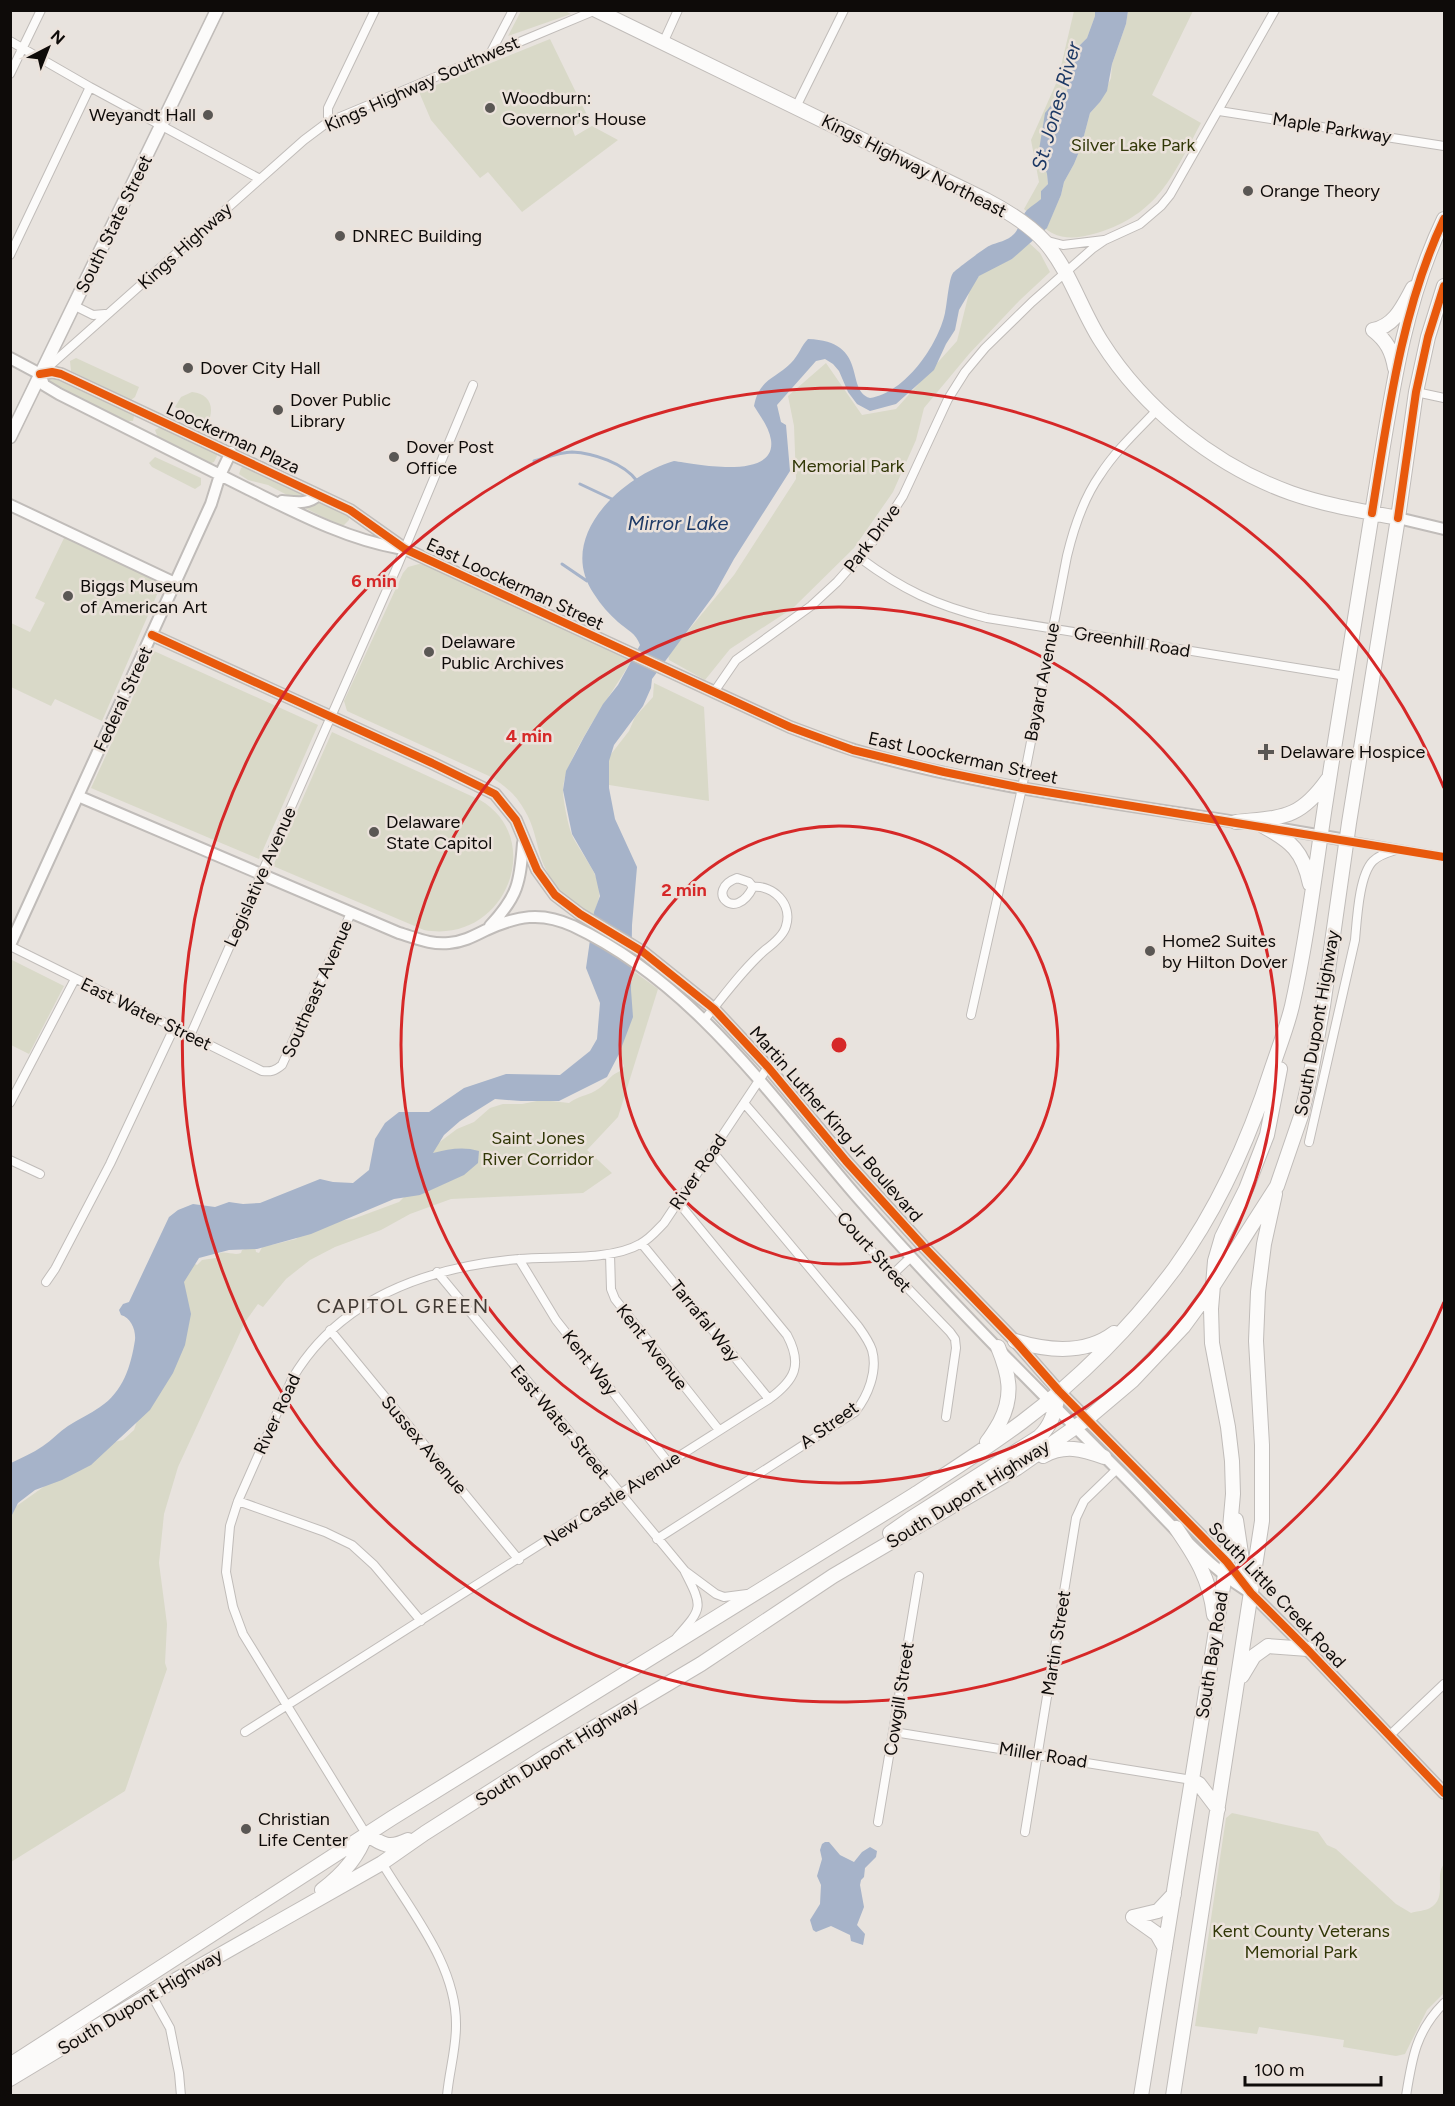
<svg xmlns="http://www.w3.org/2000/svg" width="1455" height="2106" viewBox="0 0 1455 2106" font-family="Figtree,sans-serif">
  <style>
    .green { fill: #d9d9c8 }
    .water { fill: #a6b3c9 }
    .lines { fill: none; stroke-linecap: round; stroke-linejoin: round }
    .stream { stroke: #a6b3c9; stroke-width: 3 }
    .street-casing { stroke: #c0bcb9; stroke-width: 10 }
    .secondary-casing { stroke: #c0bcb9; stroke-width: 14 }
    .primary-casing { stroke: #c0bcb9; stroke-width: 15 }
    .highway-casing { stroke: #c0bcb9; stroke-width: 16 }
    .street { stroke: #fcfbfa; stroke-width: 8 }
    .secondary { stroke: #fcfbfa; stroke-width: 10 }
    .primary { stroke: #fcfbfa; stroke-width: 12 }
    .highway { stroke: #fcfbfa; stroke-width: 14 }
    .cycleway-casing { stroke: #ebe2db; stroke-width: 11 }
    .cycleway { stroke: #e8590c; stroke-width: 8 }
    .ring { fill: none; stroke: #d62828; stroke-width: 3 }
    .poi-dot { fill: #5a5754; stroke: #ebe2db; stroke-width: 2 }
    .labels { text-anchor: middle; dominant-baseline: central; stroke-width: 5; stroke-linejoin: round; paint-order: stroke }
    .street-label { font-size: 18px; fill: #0e0b09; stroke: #ebe2db }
    .poi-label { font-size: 18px; fill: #0e0b09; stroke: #ebe2db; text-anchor: start }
    .park-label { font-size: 18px; fill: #313707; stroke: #ebe2db }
    .water-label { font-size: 20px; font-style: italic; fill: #1d3965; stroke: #ebe2db }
    .neighbourhood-label { font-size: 20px; letter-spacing: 1.5px; fill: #413a34; stroke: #ebe2db }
    .centre { fill: #d62828; stroke: #ebe2db; stroke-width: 3 }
    .ring-label { font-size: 18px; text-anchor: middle; font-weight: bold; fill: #d62828; stroke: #ebe2db; stroke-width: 5; stroke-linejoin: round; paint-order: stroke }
  </style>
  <rect width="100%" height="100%" fill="#e8e3de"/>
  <path class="green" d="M521 11H565L571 14 508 36Z
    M1074 11H1095V16L1087 38 1075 50 1067 91 1056 99 1039 150 1047 174 1048 184 1041 191V199L1033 206 1047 227 1061 195 1064 182 1074 164 1081 147 1090 113 1100 102 1111 78 1112 64 1126 24 1128 11H1193L1152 95 1201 123C1173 175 1159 214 1097 233 1081 237 1068 241 1052 233 1042 228 1033 217 1024 209L1039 182 1031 140 1058 79Z
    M550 39 588 117 572 128 575 136 592 126 618 140 522 212 488 172 480 178 431 120 419 92Z
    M1028 242 1040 253 1050 272 1020 300 969 354 924 408 916 440 893 492 854 548 793 608 730 649 705 680 669 660 668 655 734 575 796 479 794 426 788 396 826 363 862 415 896 409 957 341 970 289 981 273 1012 259Z
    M76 358 139 387 135 397 131 400 71 371 70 361Z
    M53 376 130 412 134 416 133 421H128L49 384 48 380 49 377Z
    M192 392C210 394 215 407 208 423L175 407 181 397Z
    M162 426 215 451 217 456 214 462 209 464 158 438 155 430Z
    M155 457 201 478V485L195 489 152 467 149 463Z
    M245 465 308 495 306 497H291L268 485 248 480 239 474 241 468Z
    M318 500 349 515V520L344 525H339L305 508 306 505Z
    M65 536 162 583 102 721 55 699 51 706 11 687V623L30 632 45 603 35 598Z
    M419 564 430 566 631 661C615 690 563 759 563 790 563 800 568 825 572 835 580 853 603 877 599 897 598 903 595 909 594 915 568 906 548 880 540 855 536 840 533 824 525 811 517 796 504 784 489 776L347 711 344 701 403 573 408 567Z
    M154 651 318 725 259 859 91 788Z
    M654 683 704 707 709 801 603 784 608 758 629 731 635 717 653 697Z
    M332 732 480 800C547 839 505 945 424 930L273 866Z
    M10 959 64 986 29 1054 11 1045Z
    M629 968 658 989 618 1117 587 1150 612 1173 583 1193 451 1199 410 1214 381 1230 335 1247 310 1260 286 1279 263 1307 258 1304 245 1322 178 1467 164 1514 159 1563 167 1624 165 1663 167 1669 125 1791 11 1862V1510L56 1478 114 1442 123 1440 134 1430 190 1261 197 1265 202 1260 216 1258 218 1254C225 1250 233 1256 241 1253L242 1250 255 1246 256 1252 259 1253 266 1240 271 1245 296 1239 308 1225 353 1219 399 1202 406 1195 433 1147 457 1129 474 1122 490 1108 503 1104H522L542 1100 569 1103C578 1096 586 1096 595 1091 603 1087 607 1080 613 1075 619 1071 621 1072 624 1066L620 1055 619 994Z
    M1232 1813 1318 1832 1327 1845 1336 1849 1396 1904 1411 1913C1417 1911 1425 1911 1430 1908 1448 1898 1434 1876 1444 1864V1993L1427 2010 1405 2054 1396 2056 1343 2047 1344 2040 1259 2027 1257 2034 1195 2026 1226 1818Z"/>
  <path class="water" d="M1095 11H1128L1126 24 1112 64 1107 91 1100 102 1090 113 1081 147 1074 164 1064 182 1061 195 1047 228 1012 259 979 276 959 310 955 330 946 344 934 370 896 404 870 411 857 404 848 392 839 371 833 364 825 359 816 361 777 405 781 422 786 425 790 471 734 559 714 595 652 679 651 688 643 706 614 745 609 761V788L615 819 637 867 632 925 631 990 633 1017 619 1054 607 1077 559 1101H521L495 1099 460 1121 444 1135 433 1153C449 1149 463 1146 479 1151L478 1163 464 1175 420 1195 394 1199 311 1234 257 1249 229 1250 199 1258 184 1282 191 1314 185 1345 173 1373 150 1410 91 1465 62 1480 35 1490 18 1503 11 1517V1463C21 1458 33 1453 43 1446 52 1440 59 1432 68 1426 79 1419 90 1414 100 1407 123 1392 131 1366 135 1340 136 1330 131 1318 121 1315L119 1310 123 1304 129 1302 169 1217 178 1210 193 1204 215 1207 229 1202 243 1204 260 1203 320 1179 333 1182 353 1183 369 1170 375 1139 385 1123 399 1112H429L464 1088 506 1074 560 1075 590 1051 597 1039 600 1003 586 968 594 912 600 896 595 874 572 834 563 790 566 771 584 737 603 704 618 685 640 645C636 633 627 630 618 622 609 614 601 605 594 594 555 537 622 476 674 461 695 464 777 481 771 440 769 427 760 416 754 406 759 379 775 379 791 363 799 355 801 346 808 339 870 341 844 390 870 398 905 393 938 345 945 313 947 304 949 278 953 273 954 271 986 247 989 246 997 242 1008 241 1014 234 1020 228 1021 216 1027 210 1031 206 1037 203 1041 199V191L1048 184 1047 174 1039 150 1045 113 1056 99 1067 91 1075 50 1087 38 1095 16Z
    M825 1842H829L840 1855 854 1862 862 1852 870 1847 877 1851 876 1857 865 1868 864 1877 861 1880 860 1885 864 1907 857 1925 865 1934 863 1945 851 1941 850 1935 831 1926 816 1932 813 1930 810 1920 820 1904 821 1885 817 1876 822 1859 820 1850 822 1844Z"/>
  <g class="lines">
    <path class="stream" d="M534 461C545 458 560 452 572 452 593 453 624 463 637 481
      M580 484 614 500
      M562 564 587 581"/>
    <defs>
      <path id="street" d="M10 41 90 87 260 179
        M663 43 678 10
        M490 54 513 10
        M10 74 41 10
        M796 107 844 10
        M1219 111 1444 146
        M328 122V108L375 10
        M1044 240 1063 245 1104 240
        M10 255 90 87
        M75 306 93 315 105 314
        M46 369 304 140 328 122 596 10
        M1416 392 1444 398
        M860 558C903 590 935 605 987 618L1346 676
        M714 692 736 660 811 606 837 582 875 539 903 496 948 399 965 372 985 348 1032 302 1092 249 1105 240 1140 224 1161 206 1170 195 1275 10
        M1346 840 1444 857
        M10 946 262 1071C271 1072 275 1071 282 1065L351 913
        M971 1015 1022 788 1067 556C1074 527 1083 499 1100 475 1116 450 1138 430 1158 409
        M704 1020C724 996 742 970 765 950 773 944 784 935 786 926 793 904 773 885 753 887L749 882 737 878C704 890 735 924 753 887
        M190 1036 397 567 473 385
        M10 1103 75 979
        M744 1103 869 1248 950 1332 955 1339 956 1348 946 1417
        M1309 1142 1355 940C1357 919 1359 875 1373 861 1380 854 1390 852 1399 849
        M10 1160 40 1174
        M642 1244 769 1399
        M610 1254 611 1289 615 1299 719 1430
        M519 1259 556 1320 668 1462
        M437 1272 685 1571 716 1594 724 1597 747 1594
        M893 1274 911 1257
        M46 1282 55 1269 110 1164 174 1028
        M330 1330 519 1560
        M238 1501 325 1532 352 1545 374 1565 421 1621
        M657 1539 855 1412C868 1396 878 1371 872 1350 869 1341 863 1333 858 1326L712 1151
        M677 1637C703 1608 703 1607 685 1572
        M245 1732 769 1399C795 1380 803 1365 787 1335L678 1202
        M894 1732 1192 1780
        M1389 1736 1444 1684
        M878 1822 919 1576
        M1025 1832 1076 1518 1084 1501 1117 1469
        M366 1834 243 1634 233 1607 226 1572 230 1526 238 1501 292 1379C340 1297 429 1267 519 1259 554 1256 611 1261 640 1244 650 1239 657 1230 664 1223L768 1067
        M382 1863C412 1913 457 1966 456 2026 456 2050 449 2072 447 2096
        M151 1994 170 2028 179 2073 181 2096
        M1406 2096C1412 2058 1416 2031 1444 2003"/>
      <path id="secondary" d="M10 358 40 374
        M40 374 52 372 61 374 350 510 405 549 790 727C811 735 832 743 854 750 980 787 1113 802 1242 823
        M40 374 44 385 59 394C122 425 185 457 248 489 295 512 346 539 398 548
        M282 501C295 502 308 505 318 495
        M10 505 175 583
        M1398 518 1444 529
        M152 635 432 763 495 794 516 820 537 870 555 895 580 914 643 952 714 1009 768 1067 846 1161 923 1246 1015 1341 1059 1391 1227 1562 1251 1593 1306 1648 1444 1793
        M78 796 399 933C416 938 431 945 449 943 463 942 474 936 486 930 517 916 541 911 573 926 696 984 773 1100 859 1199 942 1294 1032 1384 1122 1474 1159 1511 1202 1563 1246 1590
        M1270 827 1346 840
        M490 926C518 896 520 883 523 843
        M10 945 211 504 220 475 231 452"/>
      <path id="primary" d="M10 437 217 10"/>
      <path id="highway" d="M596 10 986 200C1007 211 1029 224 1045 242 1070 271 1081 310 1101 341 1144 409 1215 466 1291 493 1325 505 1362 511 1398 518
        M1373 330C1395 326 1403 306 1413 288
        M1373 330C1387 341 1392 351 1395 368
        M1236 822C1282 817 1299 820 1328 779
        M1263 826C1291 841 1303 851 1310 884
        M1015 1341C1048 1351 1085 1355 1114 1333
        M987 1442C992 1436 996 1429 1000 1422 1014 1395 1009 1374 998 1347
        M1043 1456C1065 1444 1082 1449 1104 1457
        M1236 1520 1242 1560 1250 1589
        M1176 1528C1196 1557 1210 1579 1214 1615
        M890 1533 910 1519 1039 1437C1053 1424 1055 1409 1059 1391
        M1242 1676 1254 1656 1268 1646 1308 1649
        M1192 1780 1199 1784 1218 1809
        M322 1890C342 1875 358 1858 366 1834 383 1845 389 1849 408 1840
        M1133 1917 1158 1911 1174 1894
        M1133 1917 1157 1934 1165 1948
        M10 2065 392 1818 914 1495C951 1471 987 1448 1022 1422 1079 1379 1132 1326 1175 1268 1219 1207 1249 1140 1272 1068 1279 1047 1287 1027 1292 1006 1307 940 1315 872 1325 806 1340 708 1356 610 1372 513 1389 414 1400 310 1444 219
        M10 2079 151 1994 382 1863 425 1833 546 1756 701 1664 833 1576 1017 1468 1087 1419 1132 1381 1183 1327 1213 1286 1277 1186 1301 1116 1310 1078 1323 1006 1349 823 1398 518 1416 392 1428 337 1444 286
        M1141 2096 1227 1562 1233 1494 1232 1461 1228 1427 1212 1343 1211 1309 1215 1261 1222 1237 1246 1189 1267 1135 1280 1069
        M1173 2096 1262 1521V1445L1256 1341 1258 1292 1264 1244 1275 1194"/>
    </defs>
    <use href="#street" class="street-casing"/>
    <use href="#secondary" class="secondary-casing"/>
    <use href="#primary" class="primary-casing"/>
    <use href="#highway" class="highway-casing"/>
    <use href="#street" class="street"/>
    <use href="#secondary" class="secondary"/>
    <use href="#primary" class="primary"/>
    <use href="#highway" class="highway"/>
    <defs>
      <path id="cycleway" d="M40 374 52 372 61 374 350 510 405 549 790 727 853 750 944 772 1022 788 1444 857
        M1372 513C1388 414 1401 310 1444 219
        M1398 518 1416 392 1428 337 1444 286
        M152 635 432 763 495 794 516 820 537 870 555 895 580 914 643 952 714 1009 768 1067 846 1161 923 1246 1015 1341 1059 1391 1227 1562 1251 1593 1306 1648 1444 1793"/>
    </defs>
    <use href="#cycleway" class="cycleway-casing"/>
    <use href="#cycleway" class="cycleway"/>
  </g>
  <g class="ring">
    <circle cx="839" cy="1045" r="219"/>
    <circle cx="839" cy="1045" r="438"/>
    <path d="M1444 1302A657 657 0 1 1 1444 788"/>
  </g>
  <g class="poi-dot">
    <circle cx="490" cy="108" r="6"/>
    <circle cx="208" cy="115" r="6"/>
    <circle cx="1248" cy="191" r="6"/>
    <circle cx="340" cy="236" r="6"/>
    <circle cx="188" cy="368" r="6"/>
    <circle cx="278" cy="410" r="6"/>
    <circle cx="394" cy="457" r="6"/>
    <circle cx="68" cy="596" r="6"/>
    <circle cx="429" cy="652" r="6"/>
    <path d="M1263 743h6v6h6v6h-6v6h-6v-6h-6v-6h6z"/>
    <circle cx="374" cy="832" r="6"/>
    <circle cx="1150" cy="951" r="6"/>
    <circle cx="246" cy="1829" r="6"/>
  </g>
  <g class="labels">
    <g class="street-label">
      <text transform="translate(422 84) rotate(-24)">Kings Highway Southwest</text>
      <text transform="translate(1332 128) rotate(9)">Maple Parkway</text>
      <text transform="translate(914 166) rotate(27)">Kings Highway Northeast</text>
      <text transform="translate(114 224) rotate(-64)">South State Street</text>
      <text transform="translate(185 246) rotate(-42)">Kings Highway</text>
      <text transform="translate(233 438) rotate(25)">Loockerman Plaza</text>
      <text transform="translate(872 538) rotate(-53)">Park Drive</text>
      <text transform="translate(515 584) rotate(25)">East Loockerman Street</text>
      <text transform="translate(1132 642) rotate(9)">Greenhill Road</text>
      <text transform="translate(1042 682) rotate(-79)">Bayard Avenue</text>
      <text transform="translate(123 699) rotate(-65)">Federal Street</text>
      <text transform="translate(963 758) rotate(12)">East Loockerman Street</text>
      <text transform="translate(260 877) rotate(-66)">Legislative Avenue</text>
      <text transform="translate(317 989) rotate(-66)">Southeast Avenue</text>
      <text transform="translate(146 1014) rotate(26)">East Water Street</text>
      <text transform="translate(1317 1023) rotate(-80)">South Dupont Highway</text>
      <text transform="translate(836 1124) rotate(49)">Martin Luther King Jr Boulevard</text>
      <text transform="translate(698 1172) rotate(-56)">River Road</text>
      <text transform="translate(874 1252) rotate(48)">Court Street</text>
      <text transform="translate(705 1321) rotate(51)">Tarrafal Way</text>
      <text transform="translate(652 1347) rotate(52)">Kent Avenue</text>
      <text transform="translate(590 1363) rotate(52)">Kent Way</text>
      <text transform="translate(277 1414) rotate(-65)">River Road</text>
      <text transform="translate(560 1422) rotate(50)">East Water Street</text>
      <text transform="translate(829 1425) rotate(-36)">A Street</text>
      <text transform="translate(424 1445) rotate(50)">Sussex Avenue</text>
      <text transform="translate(968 1494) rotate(-32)">South Dupont Highway</text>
      <text transform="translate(612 1499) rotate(-33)">New Castle Avenue</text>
      <text transform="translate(1277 1595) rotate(47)">South Little Creek Road</text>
      <text transform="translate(1056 1643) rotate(-81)">Martin Street</text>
      <text transform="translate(1212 1655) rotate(-81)">South Bay Road</text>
      <text transform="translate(899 1699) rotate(-81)">Cowgill Street</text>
      <text transform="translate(557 1752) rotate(-32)">South Dupont Highway</text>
      <text transform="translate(1043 1755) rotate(9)">Miller Road</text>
      <text transform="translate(140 2002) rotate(-31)">South Dupont Highway</text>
    </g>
    <g class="poi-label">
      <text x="502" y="98">Woodburn:<tspan x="502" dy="21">Governor's House</tspan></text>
      <text x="196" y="115" text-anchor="end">Weyandt Hall</text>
      <text x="1260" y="191">Orange Theory</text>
      <text x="352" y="236">DNREC Building</text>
      <text x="200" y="368">Dover City Hall</text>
      <text x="290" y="400">Dover Public<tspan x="290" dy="21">Library</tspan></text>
      <text x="406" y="447">Dover Post<tspan x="406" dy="21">Office</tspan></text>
      <text x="80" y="586">Biggs Museum<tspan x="80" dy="21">of American Art</tspan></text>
      <text x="441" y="642">Delaware<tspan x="441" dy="21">Public Archives</tspan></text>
      <text x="1280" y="752">Delaware Hospice</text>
      <text x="386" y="822">Delaware<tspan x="386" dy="21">State Capitol</tspan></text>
      <text x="1162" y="941">Home2 Suites<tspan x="1162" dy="21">by Hilton Dover</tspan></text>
      <text x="258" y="1819">Christian<tspan x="258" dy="21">Life Center</tspan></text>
    </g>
    <g class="park-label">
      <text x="1133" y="145">Silver Lake Park</text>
      <text x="848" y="466">Memorial Park</text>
      <text x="538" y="1138">Saint Jones<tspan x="538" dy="21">River Corridor</tspan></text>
      <text x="1301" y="1931">Kent County Veterans<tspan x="1301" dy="21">Memorial Park</tspan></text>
    </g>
    <g class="water-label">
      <text transform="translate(1056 106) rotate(-74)">St. Jones River</text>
      <text x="678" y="523">Mirror Lake</text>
    </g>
    <g class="neighbourhood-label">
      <text x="403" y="1306">CAPITOL GREEN</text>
    </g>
  </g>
  <circle cx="839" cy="1045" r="9" class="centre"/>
  <g class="ring-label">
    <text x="374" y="587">6 min</text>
    <text x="529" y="742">4 min</text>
    <text x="684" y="896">2 min</text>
  </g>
  <rect width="1455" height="2106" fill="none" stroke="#0e0b09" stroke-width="24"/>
  <g transform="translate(48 48) rotate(42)" stroke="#ebe2db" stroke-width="4.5" paint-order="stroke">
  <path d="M0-4.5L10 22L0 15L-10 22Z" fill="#0e0b09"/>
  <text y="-9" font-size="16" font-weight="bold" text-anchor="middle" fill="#0e0b09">N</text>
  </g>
  <path d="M1245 2076v9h136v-9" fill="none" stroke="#0e0b09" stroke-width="3"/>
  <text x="1254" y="2076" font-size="18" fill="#0e0b09" stroke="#ebe2db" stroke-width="4.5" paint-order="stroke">100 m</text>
</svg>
